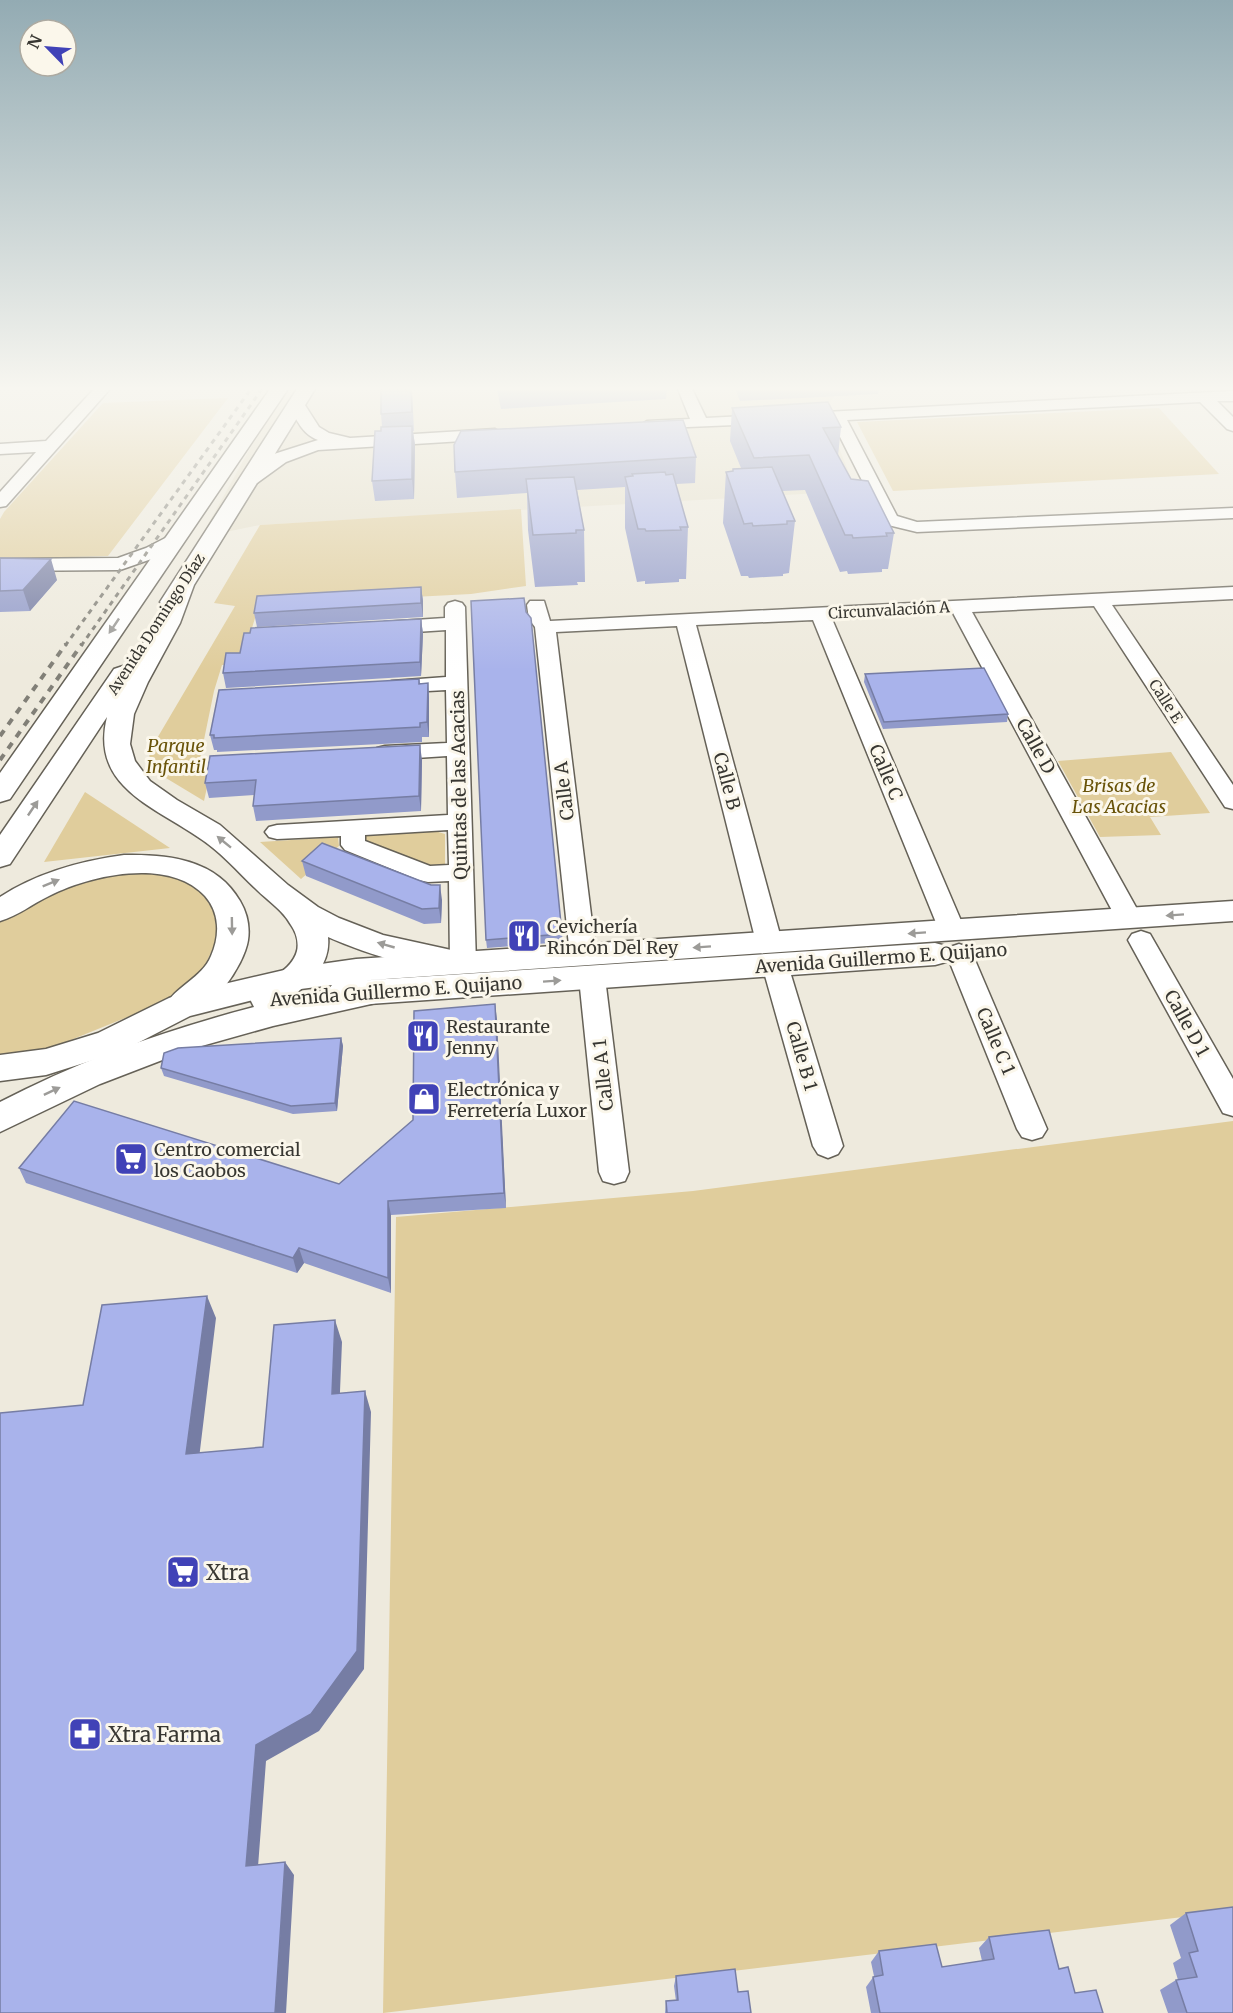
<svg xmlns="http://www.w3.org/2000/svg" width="1233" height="2013" viewBox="0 0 1233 2013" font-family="Merriweather,serif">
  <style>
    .built { fill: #e5dfcb }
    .green { fill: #e0cd9c }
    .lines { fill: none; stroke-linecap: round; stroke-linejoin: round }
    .minor-casing { stroke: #656157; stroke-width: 3 }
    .tertiary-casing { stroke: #656157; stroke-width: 3 }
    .primary-casing { stroke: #656157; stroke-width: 3 }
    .minor { fill: #fff; fill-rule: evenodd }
    .tertiary { fill: #fff; fill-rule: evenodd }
    .primary { fill: #fff; fill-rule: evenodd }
    .rail-far1 { stroke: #817f77; stroke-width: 3; stroke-dasharray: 5 5; stroke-linecap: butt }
    .rail { stroke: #817f77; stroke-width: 4; stroke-dasharray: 7 7; stroke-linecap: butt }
    .wall { fill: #919aca }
    .shaded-wall { fill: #767da4 }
    .building { fill: #a9b3eb; stroke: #767da4; stroke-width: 1.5 }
    .oneway { fill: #9c9b98 }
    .labels { text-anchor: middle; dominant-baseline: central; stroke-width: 6; stroke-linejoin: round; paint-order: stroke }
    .far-street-label { font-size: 15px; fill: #383732; stroke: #fbf7eb }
    .park-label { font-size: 18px; font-style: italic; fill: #695309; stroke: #fbf7eb }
    .street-label { font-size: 18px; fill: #383732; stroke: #fbf7eb }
    .poi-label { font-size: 18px; fill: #383732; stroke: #fbf7eb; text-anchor: start }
    .near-poi-label { font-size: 21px; fill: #383732; stroke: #fbf7eb; text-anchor: start }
  </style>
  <rect width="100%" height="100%" fill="#eeeadd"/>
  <path class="built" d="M283 389H838L825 412 856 491 260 525 201 537Z"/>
  <path class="green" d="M228 398 108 556 0 559V519L4 512 103 403Z
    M1159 408 1219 474 893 491 857 422Z
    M521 509 526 586 471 594 259 605 241 664 222 665 214 691 198 769H211L204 801 151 769 149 752 235 606 214 603 260 525Z
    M1171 752 1210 813 1150 817 1161 835 1100 837 1058 761Z
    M85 792 170 848 44 862Z
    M435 831 445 834V865C423 874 383 850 362 841V836Z
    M338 837 339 846 301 879 260 842Z
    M155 871 186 882 203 894 214 912 218 938 204 967 172 999 56 1046 0 1058V920L67 879Z
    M1233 1121V1911L383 2013 396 1217 693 1191Z"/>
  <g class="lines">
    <defs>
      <path id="minor" d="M94 389H110L6 506 0 507V492L36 452 0 454V444L46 441Z
        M678 389H692L706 418 1233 391V401H1217L1233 417V431L1227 429 1200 402 847 420 897 516 917 522 1233 508V518L917 532 884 524 832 421 641 429 639 426 647 421 690 419Z
        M297 400 303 402 319 427 329 433 350 438 495 429 503 434 495 439 318 450 286 462 257 483H245L242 479 245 475 274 454 318 440C302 434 296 419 289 405Z
        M177 532 183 533 186 537 183 541 160 556 120 570 0 571V559L118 558 146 548Z
        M1233 587V599L1112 605 1233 785V809L1225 807 1094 606 972 612 1142 918 1138 924 1129 927 1120 924 1116 918 953 613 832 619 965 930 961 936 952 939 943 936 939 930 813 620 696 625 782 942 778 948 769 951 760 948 756 942 677 626 556 632 596 955 592 961 583 964 574 961 570 955 535 627 529 619 527 605 530 601H544L550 621Z
        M455 601 462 603 465 607 476 963 472 969 463 972 454 969 450 963 449 881 428 882 419 880 345 850 341 845V836L277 839 269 837 265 832 269 827 277 825 448 815 447 756 385 760 377 758 374 753 377 748 385 746 447 743 446 690 392 693 385 691 382 687 385 683 392 681 446 677V630L385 634 378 632 375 628 378 624 385 622 445 618V607L448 603ZM448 830 449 865 430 866 365 841V835Z
        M1141 931 1150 934 1233 1079V1116L1223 1113 1128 940 1132 934Z
        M959 944 968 947 972 953 1047 1129 1042 1137 1032 1140 1022 1137 1017 1129 946 953 950 947Z
        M775 956 784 959 788 965 843 1146 838 1154 828 1158 818 1154 813 1146 762 965 766 959Z
        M592 969 601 971 605 978 629 1172 625 1181 614 1184 603 1181 599 1172 579 978 583 971Z"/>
      <path id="tertiary" d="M1233 901V921L356 981 935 943 946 946 951 954 946 962 935 965 340 1006 328 1002 324 994 332 985 293 990 190 1016 122 1051 46 1075 0 1081V1055L46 1049 98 1033 169 998 181 994 293 968 356 959Z"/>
      <path id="primary" d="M270 389H288L10 799 0 802V773Z
        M297 389H315L194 585 180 623 148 682 134 714 130 744 135 761 150 781 177 800 220 825 288 885 318 907 339 918 383 935 474 955 479 963 474 971C443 980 359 951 328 937 331 965 310 983 290 998L368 982 380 986 384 994 380 1002 273 1026 191 1049 100 1084 0 1132V1102C81 1060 166 1030 254 1007L250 999C260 980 291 974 297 951 299 942 296 932 291 925 283 910 268 901 256 889 237 871 220 851 198 837 153 806 90 786 107 717L10 864 0 867V835L114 669 123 666 130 668 163 606 160 602Z
        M124 855C168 854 216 859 240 901 247 913 250 927 248 940 244 966 210 1015 182 1017 178 1018 173 1016 169 1014L165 1006C176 986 202 978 211 956 220 936 220 913 205 896 169 857 90 875 49 896 32 904 18 916 0 921V897C37 873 80 861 124 855Z"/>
    </defs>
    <use href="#minor" class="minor-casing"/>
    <use href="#tertiary" class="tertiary-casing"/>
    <use href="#primary" class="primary-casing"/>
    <use href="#minor" class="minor"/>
    <use href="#tertiary" class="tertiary"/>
    <use href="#primary" class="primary"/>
    <path class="rail-far1" d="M65 646 251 389
      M81 646 262 389"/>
    <path class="rail" d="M0 736 66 644
      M0 760 82 644"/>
  </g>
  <path class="wall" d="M381 389H412L414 431H413L415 445 414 499 375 501 372 481 381 431 382 427 381 414Z
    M497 389H667L666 399 501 409Z
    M735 389H879L878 394 740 401Z
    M732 408 841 427 838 456 851 479 894 533 888 569H882V572L848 574 847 571 840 572 805 490 782 491 795 521 789 573 783 574V576L749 578 748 576H741L723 523 726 472 733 471V469L741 468 730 441Z
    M696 457 695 483 676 484 688 527 686 579H679V582L645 584V581L637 582 625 528V487L577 490 584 530 585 582H577L578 585 535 587 528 530 527 493 457 498 455 472Z
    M0 558 57 580 30 611 0 612Z
    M421 587 423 601V617L257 627 254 613Z
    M421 619 423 634 421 676 226 688 223 673 240 653Z
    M865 674 1008 714 1007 722 883 729 864 682Z
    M419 679 420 683H428L429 698V737H422V742L217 752V750H214L210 735Z
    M422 760 421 811 256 821 253 806 254 795 209 798 205 783Z
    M302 861 442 900 441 923 424 924 306 876Z
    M562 934 563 942 487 948 486 940Z
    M495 1004 506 1208 391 1215V1293L304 1263 297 1273 26 1183 19 1168 339 1184 413 1120Z
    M341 1038 343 1046 337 1111 293 1114 164 1076 161 1068Z
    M1186 1913 1233 2013H1168L1160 1990 1176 1980H1178L1173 1963 1181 1958 1170 1925Z
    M989 1937 1059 1969 1075 1993 1103 2013H871L866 1987 874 1976 871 1962 879 1951 942 1967 982 1961 979 1948Z
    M676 1976 738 1992 751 2013H665L666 2001H676L674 1986Z"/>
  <path class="shaded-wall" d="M412 426 415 445 414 499 412 479Z
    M51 559 57 580 30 611 23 590Z
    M421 587 423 601V617L421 603Z
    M421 619 423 634 421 676 420 662Z
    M428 683 429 698V737L427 722Z
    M420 745 422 760 421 811 419 796Z
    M440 885 442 900 441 923 439 908Z
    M495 1004 497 1019 506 1208 504 1193Z
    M341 1038 343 1046 337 1111 335 1103Z
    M388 1201 391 1215V1293L388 1278Z
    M299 1248 304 1263 297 1273 293 1258Z
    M207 1296 216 1318 197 1475 186 1454Z
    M335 1320 342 1342 339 1416 332 1394Z
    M365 1391 371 1412 364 1669 319 1731 266 1761 257 1880 246 1866 256 1745Z
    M285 1862 294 1875 286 2013H275Z"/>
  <path class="building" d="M381 389H411L412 412 381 414Z
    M828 402 841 427 823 428 851 479 868 481 894 533H886L887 536 853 538 852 535H845L809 455 754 458 732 408Z
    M683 420 696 457 455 472 454 445 461 431Z
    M412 426V479L372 481 375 431H381V427Z
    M772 467 795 521H787V524L753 526 752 523 744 524 726 472 733 471V469Z
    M665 472 666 475 673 474 688 527H680L681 530 646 531 645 529H638L625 477 633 476 632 474Z
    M574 477 584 530H576V533L533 535 526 479Z
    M0 558 51 559 23 590 0 591Z
    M421 587V603L254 613 257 596Z
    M524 598 526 612 531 618 562 934 486 940 471 601Z
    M421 619 420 662 223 673 226 653H240L244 633H250L251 628Z
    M984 668 1008 714 884 722 865 674Z
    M419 679V684L428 683 427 722 420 723V727L214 738V735H210L219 690Z
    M420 745 419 796 253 806 256 780 205 783 210 756Z
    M322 843 431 885H440L439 908 422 909 302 861Z
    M495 1004 504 1193 388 1201V1278L299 1248 293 1258 19 1168 74 1101 339 1184 413 1120 414 1011Z
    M341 1038 335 1103 291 1106 161 1068 164 1053 178 1048Z
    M207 1296 186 1454 263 1447 274 1325 335 1320 332 1394 365 1391 357 1651 311 1714 256 1745 246 1866 285 1862 275 2013H0V1413L83 1405 102 1305Z
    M1233 1907V2013H1187L1176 1980 1197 1977 1189 1953 1198 1951 1186 1913Z
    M1049 1930 1059 1969 1068 1967 1075 1993 1096 1990 1103 2013H880L873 1977 883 1975 879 1951 936 1944 942 1967 994 1959 989 1937Z
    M735 1969 738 1992 748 1991 751 2013H667L666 2001 678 2000 676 1976Z"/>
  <defs><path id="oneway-solid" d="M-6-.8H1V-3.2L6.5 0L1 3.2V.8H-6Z" transform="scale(1.5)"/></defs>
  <g class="oneway">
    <use href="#oneway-solid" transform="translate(114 626) rotate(124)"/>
    <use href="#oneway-solid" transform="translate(33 808) rotate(-56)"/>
    <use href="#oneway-solid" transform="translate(224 842) rotate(-141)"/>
    <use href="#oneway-solid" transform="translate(51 883) rotate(-22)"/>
    <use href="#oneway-solid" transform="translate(1175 915) rotate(176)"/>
    <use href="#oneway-solid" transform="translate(232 926) rotate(89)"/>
    <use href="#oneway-solid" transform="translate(917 933) rotate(176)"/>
    <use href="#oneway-solid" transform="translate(386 945) rotate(-164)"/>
    <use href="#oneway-solid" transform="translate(702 947) rotate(176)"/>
    <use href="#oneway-solid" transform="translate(552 981) rotate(-4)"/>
    <use href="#oneway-solid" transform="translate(52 1091) rotate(-25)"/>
  </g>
  <linearGradient id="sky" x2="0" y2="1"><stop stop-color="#93abb3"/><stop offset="0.58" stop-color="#f7f6f0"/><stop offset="1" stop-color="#f7f6f0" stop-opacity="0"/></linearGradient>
  <rect width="1233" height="670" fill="url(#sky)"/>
  <defs>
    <symbol id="restaurant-square" viewBox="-11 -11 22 22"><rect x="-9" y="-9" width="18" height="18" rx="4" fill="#4042b7" stroke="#fbf7eb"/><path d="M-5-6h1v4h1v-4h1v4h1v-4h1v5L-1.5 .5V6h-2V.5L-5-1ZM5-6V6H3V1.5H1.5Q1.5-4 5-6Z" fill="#fff"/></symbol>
    <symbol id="shop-square" viewBox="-11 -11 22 22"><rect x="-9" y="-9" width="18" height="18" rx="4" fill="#4042b7" stroke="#fbf7eb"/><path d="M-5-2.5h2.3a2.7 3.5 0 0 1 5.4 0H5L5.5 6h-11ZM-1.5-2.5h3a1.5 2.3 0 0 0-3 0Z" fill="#fff"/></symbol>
    <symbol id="supermarket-square" viewBox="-11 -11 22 22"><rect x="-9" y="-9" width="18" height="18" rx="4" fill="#4042b7" stroke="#fbf7eb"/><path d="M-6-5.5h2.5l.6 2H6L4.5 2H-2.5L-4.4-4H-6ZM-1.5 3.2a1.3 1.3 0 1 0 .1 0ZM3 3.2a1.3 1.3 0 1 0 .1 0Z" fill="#fff"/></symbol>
    <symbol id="pharmacy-square" viewBox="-11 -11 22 22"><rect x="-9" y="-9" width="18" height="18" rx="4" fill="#4042b7" stroke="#fbf7eb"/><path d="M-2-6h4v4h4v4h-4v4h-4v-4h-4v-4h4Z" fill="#fff"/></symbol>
  </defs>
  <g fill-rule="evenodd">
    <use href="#restaurant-square" x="505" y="917" width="38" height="38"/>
    <use href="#restaurant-square" x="404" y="1017" width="38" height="38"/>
    <use href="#shop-square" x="405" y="1080" width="38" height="38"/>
    <use href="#supermarket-square" x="112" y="1140" width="38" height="38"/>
    <use href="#supermarket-square" x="164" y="1553" width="38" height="38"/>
    <use href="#pharmacy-square" x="66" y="1715" width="38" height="38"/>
  </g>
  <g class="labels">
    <g class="far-street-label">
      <text transform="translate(889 610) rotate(-3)">Circunvalación A</text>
      <text transform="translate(156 624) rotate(-57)">Avenida Domingo Díaz</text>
      <text transform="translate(1166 701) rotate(57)">Calle E</text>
    </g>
    <g class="park-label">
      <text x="176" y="745">Parque<tspan x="176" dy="21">Infantil</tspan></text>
      <text x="1119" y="785">Brisas de<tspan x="1119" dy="21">Las Acacias</tspan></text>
    </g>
    <g class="street-label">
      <text transform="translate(1036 746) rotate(61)">Calle D</text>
      <text transform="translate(886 772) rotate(67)">Calle C</text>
      <text transform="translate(727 781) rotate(75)">Calle B</text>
      <text transform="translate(459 785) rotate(-91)">Quintas de las Acacias</text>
      <text transform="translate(564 791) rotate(-97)">Calle A</text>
      <text transform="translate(881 958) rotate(-4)">Avenida Guillermo E. Quijano</text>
      <text transform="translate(396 991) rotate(-4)">Avenida Guillermo E. Quijano</text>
      <text transform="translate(1187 1023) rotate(61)">Calle D 1</text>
      <text transform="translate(996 1041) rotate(67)">Calle C 1</text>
      <text transform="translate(802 1056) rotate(74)">Calle B 1</text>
      <text transform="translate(603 1075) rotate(-96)">Calle A 1</text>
    </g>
    <g class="poi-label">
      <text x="547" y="926">Cevichería<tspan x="547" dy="21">Rincón Del Rey</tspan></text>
      <text x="446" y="1026">Restaurante<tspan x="446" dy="21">Jenny</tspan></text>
      <text x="447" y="1089">Electrónica y<tspan x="447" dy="21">Ferretería Luxor</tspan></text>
      <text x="154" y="1149">Centro comercial<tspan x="154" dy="21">los Caobos</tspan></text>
    </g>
    <g class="near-poi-label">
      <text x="206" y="1572">Xtra</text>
      <text x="108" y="1734">Xtra Farma</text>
    </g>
  </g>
  <g transform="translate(48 48) rotate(295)"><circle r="28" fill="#fbf7eb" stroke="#adaaa1" stroke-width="1.5"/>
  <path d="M0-4.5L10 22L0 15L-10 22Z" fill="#4042b7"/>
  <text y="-9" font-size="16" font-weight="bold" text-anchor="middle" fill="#383732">N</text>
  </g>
</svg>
